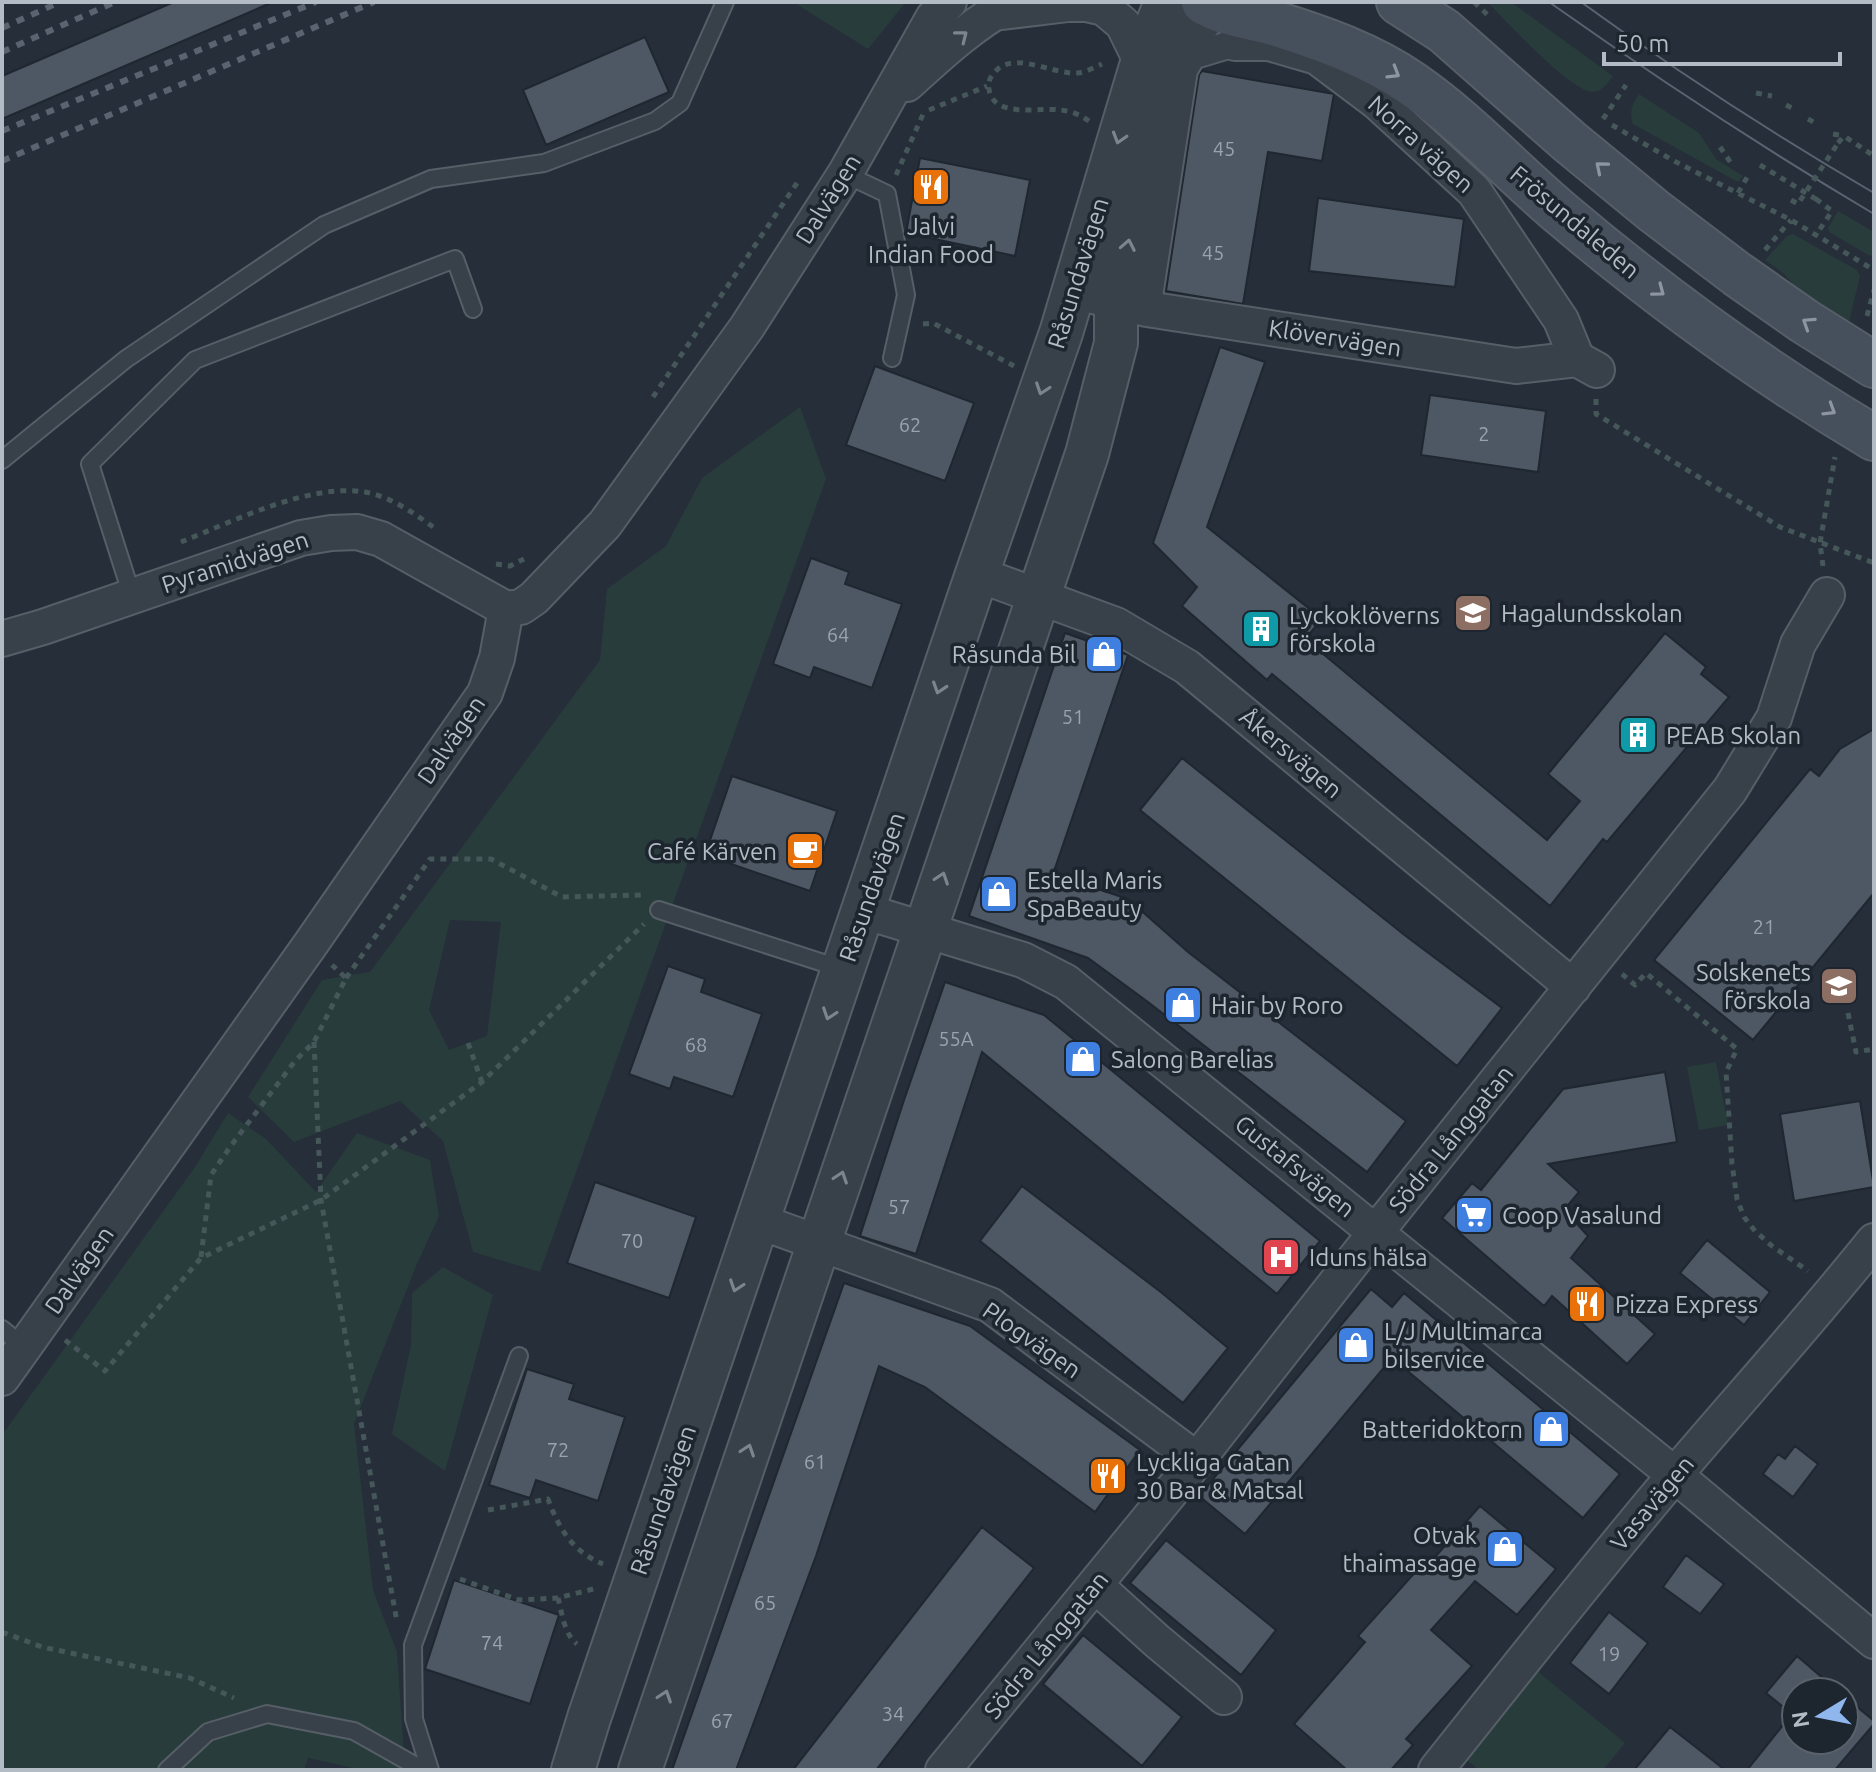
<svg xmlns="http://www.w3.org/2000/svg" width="1876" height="1772" viewBox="0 0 1876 1772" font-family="Ubuntu,sans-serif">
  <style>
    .green { fill: #293c3c; fill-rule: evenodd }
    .building { fill: #4d5864; stroke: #1f2730; stroke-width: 2 }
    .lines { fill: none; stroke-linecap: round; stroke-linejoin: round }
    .service-casing { stroke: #565e67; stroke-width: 20 }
    .pedestrian-casing { stroke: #565e67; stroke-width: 30 }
    .minor-casing { stroke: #565e67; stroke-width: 38 }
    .tertiary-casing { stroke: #565e67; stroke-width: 46 }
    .secondary-casing { stroke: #565e67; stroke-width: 48 }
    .path { stroke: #465759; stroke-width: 5; stroke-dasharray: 6 6; stroke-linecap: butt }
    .service { stroke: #384049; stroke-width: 16 }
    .pedestrian { stroke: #384049; stroke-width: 26 }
    .minor { stroke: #384049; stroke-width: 34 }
    .tertiary { stroke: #384049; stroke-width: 42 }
    .secondary { stroke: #464f5c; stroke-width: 44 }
    .tram { stroke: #5a6470; stroke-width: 2 }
    .rail { stroke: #5a6470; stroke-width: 6; stroke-dasharray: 8 8; stroke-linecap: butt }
    .path-bridge { stroke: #465759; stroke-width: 5; stroke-dasharray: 6 6; stroke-linecap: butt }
    .oneway { stroke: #7c848d }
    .oneway2 { stroke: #8d95a0 }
    .labels { text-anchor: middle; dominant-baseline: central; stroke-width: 7; stroke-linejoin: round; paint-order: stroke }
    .number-label { font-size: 20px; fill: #9aa2ad }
    .street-label { font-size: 24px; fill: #b3bbc5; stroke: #1d252e }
    .poi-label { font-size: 24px; fill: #b3bbc5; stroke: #1d252e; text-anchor: start }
  </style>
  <rect width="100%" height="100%" fill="#252e39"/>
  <path class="green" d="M793 2H906L868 49Z
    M1487 2H1511L1613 76C1607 83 1603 91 1594 92 1572 94 1505 19 1487 2Z
    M1639 94 1699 133 1716 159 1743 176 1739 181H1736L1633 124C1629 112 1632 104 1639 94Z
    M1838 211 1874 232V256L1868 255 1829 232 1828 228Z
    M1793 234 1857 270 1860 276 1848 327 1805 298 1783 273 1765 260 1787 236Z
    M800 407 826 479 540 1272 473 1252 443 1141 400 1101 294 1142 248 1097 322 980 370 972 600 660 607 589 666 546 702 478ZM450 920 501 922 487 1036 449 1050 429 1010Z
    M1716 1062 1728 1125 1699 1130 1687 1067Z
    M228 1113 266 1139 316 1192 357 1133 430 1160 439 1216 416 1266 354 1424 373 1590 397 1652 405 1770H362L308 1758 304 1770H2V1435L195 1167Z
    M443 1267 493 1295 445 1471 392 1434 411 1345 412 1293Z
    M1531 1666 1625 1743 1603 1770H1479L1459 1754Z"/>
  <path class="building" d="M174 2H273L2 119V76Z
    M645 37 669 92 546 145 523 90Z
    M1202 71 1334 94 1322 161 1268 152 1243 304 1166 291 1199 75Z
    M920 158 1030 180 1015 256 906 233Z
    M1318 198 1464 219 1455 287 1309 271Z
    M1220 347 1265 362 1207 527 1322 619 1305 639 1547 840 1580 801 1548 774 1665 633 1706 667 1701 674 1729 697 1607 842 1603 839 1550 906 1272 674 1267 680 1182 606 1197 587 1153 543Z
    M875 366 974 403 945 481 846 445Z
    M1430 395 1546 411 1538 472 1421 455Z
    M811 558 849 572 845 584 902 604 872 688 814 667 810 678 773 664Z
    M1065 633 1128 655 1053 874 1128 899 1188 952 1406 1121 1367 1172 1148 1002 1088 958 969 916Z
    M1874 729V893L1753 1040 1654 960 1810 769 1819 776 1840 749Z
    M1182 758 1407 937 1502 1008 1457 1066 1140 810Z
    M732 776 837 811 810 891 705 855Z
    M668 966 705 979 701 992 762 1014 733 1097 674 1077 670 1089 629 1074Z
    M945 982 1044 1015 1320 1241 1277 1294 982 1052 916 1254 860 1236 904 1100Z
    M1665 1072 1677 1142 1548 1164 1579 1192 1564 1210 1588 1236 1571 1258 1655 1334 1627 1364 1552 1296 1544 1306 1442 1218 1472 1183 1481 1190 1563 1089Z
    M1860 1101 1874 1187 1794 1201 1780 1114Z
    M595 1182 696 1217 669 1298 567 1263Z
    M1022 1186 1162 1293 1228 1348 1183 1403 980 1241Z
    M1707 1240 1770 1292 1744 1325 1680 1273Z
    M844 1283 970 1326 1140 1450 1095 1512 925 1387 879 1366 816 1556 736 1770H672Z
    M1371 1289 1392 1307 1404 1293 1620 1474 1583 1518 1392 1358 1245 1534 1199 1496Z
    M527 1369 574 1384 569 1399 625 1417 598 1501 536 1480 530 1498 489 1485Z
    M1795 1446 1818 1464 1793 1497 1763 1474 1778 1454 1785 1459Z
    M1480 1506 1556 1569 1517 1615 1475 1581 1431 1630 1472 1666 1406 1739 1413 1745 1391 1770H1347L1294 1724 1365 1642 1358 1636 1418 1569 1422 1572Z
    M982 1527 1034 1568 876 1770H793Z
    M1166 1540 1276 1630 1241 1675 1130 1583Z
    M1686 1555 1724 1584 1700 1614 1663 1587Z
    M454 1580 559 1615 530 1704 425 1669Z
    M1609 1612 1648 1643 1609 1694 1570 1663Z
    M1083 1635 1182 1717 1142 1766 1043 1684Z
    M1797 1656 1839 1692H1796V1740H1844V1696L1874 1721V1724L1835 1770H1747L1792 1714 1766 1693Z
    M1670 1727 1725 1770H1634Z"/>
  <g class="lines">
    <defs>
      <path id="service" d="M845 174 887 194 906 295 892 358
        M2 460 126 359 324 225 431 179 544 163 655 121 680 103 725 2
        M132 596 90 464 195 360 455 259 473 309
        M659 910 842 969
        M2 1329 24 1347
        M167 1770 208 1732 267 1714 354 1731 423 1770
        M430 1770 414 1719 413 1645 519 1356"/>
      <path id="pedestrian" d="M1147 309 1184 70 1192 56 1235 43"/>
      <path id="minor" d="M993 13 1068 4H1086L1104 8 1123 24 1142 63
        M1235 43H1269L1317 57 1377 102 1474 191 1561 320 1577 359
        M907 84C940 54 973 23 1013 2
        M1093 296 1147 309 1516 366 1577 359 1597 370
        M977 574 1116 625 1187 667 1573 987
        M506 609 521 607 534 598 605 524 747 327 845 174 933 18 949 2
        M2 639 43 627 301 538 331 533 357 532 381 539 506 609
        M864 911 1023 960 1066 982 1675 1475 1874 1641
        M758 1221 990 1305 1197 1460
        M2 1378 310 945 485 693 497 658 506 609
        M1095 1585 1157 1641 1224 1697
        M943 1770 1197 1460 1376 1232 1730 790 1774 718 1798 644 1827 595
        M1436 1770C1514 1672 1592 1573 1673 1477 1740 1398 1809 1322 1874 1241"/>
      <path id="tertiary" d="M573 1770 589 1718 977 574 1061 333 1142 63 1166 2
        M640 1770 1087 454 1116 343V302L1159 91 1188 34 1212 7"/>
      <path id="secondary" d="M1204 2C1226 15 1249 16 1273 23 1321 38 1370 55 1412 84 1467 122 1512 172 1563 215 1660 297 1764 373 1874 438
        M1399 2 1444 31 1570 142 1654 211 1737 274 1804 321 1874 365"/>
    </defs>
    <use href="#service" class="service-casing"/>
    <use href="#pedestrian" class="pedestrian-casing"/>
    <use href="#minor" class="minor-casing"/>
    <use href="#tertiary" class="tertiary-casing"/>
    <use href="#secondary" class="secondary-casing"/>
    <path class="path" d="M1474 2 1491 18
      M1756 93 1772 96
      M1786 105 1794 109
      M929 110 987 86
      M1603 119 1626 85
      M1808 119 1817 124
      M1089 121C1080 115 1072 111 1060 110 1040 107 993 119 989 89 987 81 992 74 999 68 1019 53 1055 75 1078 73 1086 72 1095 67 1102 64
      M1612 125 1674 161 1791 220 1874 270
      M1833 134 1844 136
      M1838 143 1844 136 1874 156
      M1720 147 1731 163
      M1760 165 1819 201
      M896 175 924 112
      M1738 193 1749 174
      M1816 199 1832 211 1816 235
      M1765 250 1791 220
      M1867 316 1874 290
      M923 324 933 323 1014 366
      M653 397 797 183
      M1596 399V414L1780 527 1874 563
      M181 542C234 521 309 483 365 492 392 497 415 514 436 529
      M496 564 510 566 524 559
      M1823 566 1820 543 1835 457
      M1622 974 1635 985 1646 973 1737 1049 1726 1072 1732 1164 1737 1199 1744 1217 1755 1231 1772 1246 1808 1271
      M346 978 430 859H491L562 897 641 895 642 896
      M1848 1013 1856 1052 1874 1049
      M314 1042 321 1200 397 1622
      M468 1043 482 1082
      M201 1257 211 1175 230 1147 295 1061 314 1042 346 978 332 965
      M65 1340 105 1371 201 1258 321 1200 482 1082 644 924
      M488 1510 548 1499C559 1529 573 1552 603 1564
      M460 1579 519 1600 558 1598 597 1588
      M558 1598C562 1613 564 1634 577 1644
      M2 1632 42 1647 190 1678 234 1698"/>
    <use href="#service" class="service"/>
    <use href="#pedestrian" class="pedestrian"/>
    <use href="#minor" class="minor"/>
    <use href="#tertiary" class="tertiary"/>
    <use href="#secondary" class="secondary"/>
    <path class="tram" d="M1549 2C1655 77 1763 148 1874 214
      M1581 2C1676 71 1773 134 1874 193"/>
    <path class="rail" d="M2 28 60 2
      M2 52 115 2
      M2 131 316 2
      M2 161 374 2"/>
    <path class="path-bridge" d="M1791 200 1798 204 1838 143"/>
  </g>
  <defs><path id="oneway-chevron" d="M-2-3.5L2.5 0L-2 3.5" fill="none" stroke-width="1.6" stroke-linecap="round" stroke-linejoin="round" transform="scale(2)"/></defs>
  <g class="oneway">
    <use href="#oneway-chevron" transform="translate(962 36) rotate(-38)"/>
    <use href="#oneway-chevron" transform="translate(1119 138) rotate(107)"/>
    <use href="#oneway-chevron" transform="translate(1128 245) rotate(-79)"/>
    <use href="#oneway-chevron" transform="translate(1042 389) rotate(109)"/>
    <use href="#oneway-chevron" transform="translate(939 688) rotate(108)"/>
    <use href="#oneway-chevron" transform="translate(942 878) rotate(-71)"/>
    <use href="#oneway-chevron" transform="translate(829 1014) rotate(109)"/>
    <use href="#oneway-chevron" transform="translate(841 1177) rotate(-71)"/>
    <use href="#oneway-chevron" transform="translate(736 1286) rotate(109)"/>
    <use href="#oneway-chevron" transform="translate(748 1450) rotate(-71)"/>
    <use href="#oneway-chevron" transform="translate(665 1696) rotate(-71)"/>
  </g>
  <g class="oneway2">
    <use href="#oneway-chevron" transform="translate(1394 73) rotate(31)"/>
    <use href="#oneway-chevron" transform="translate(1601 167) rotate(-140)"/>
    <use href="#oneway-chevron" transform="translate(1659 291) rotate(37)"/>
    <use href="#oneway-chevron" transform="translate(1808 323) rotate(-147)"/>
    <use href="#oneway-chevron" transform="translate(1830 410) rotate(32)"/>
  </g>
  <defs>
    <symbol id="restaurant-square" viewBox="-11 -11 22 22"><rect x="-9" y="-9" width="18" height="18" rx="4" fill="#e8710a" stroke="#1d252e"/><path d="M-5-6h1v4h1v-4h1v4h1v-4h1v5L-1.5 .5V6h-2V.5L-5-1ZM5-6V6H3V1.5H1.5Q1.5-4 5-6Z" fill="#fff"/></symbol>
    <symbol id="school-square" viewBox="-11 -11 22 22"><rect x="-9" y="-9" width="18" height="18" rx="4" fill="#8d6e63" stroke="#1d252e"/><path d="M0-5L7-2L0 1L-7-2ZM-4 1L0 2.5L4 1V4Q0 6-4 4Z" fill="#fff"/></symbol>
    <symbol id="building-square" viewBox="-11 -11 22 22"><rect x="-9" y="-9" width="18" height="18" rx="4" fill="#0f9aa8" stroke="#1d252e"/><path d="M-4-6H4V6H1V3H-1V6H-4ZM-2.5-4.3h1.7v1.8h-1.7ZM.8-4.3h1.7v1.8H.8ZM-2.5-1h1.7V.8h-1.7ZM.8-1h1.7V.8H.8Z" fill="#fff"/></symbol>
    <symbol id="shop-square" viewBox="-11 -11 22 22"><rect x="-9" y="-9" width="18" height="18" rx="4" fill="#3f7fe0" stroke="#1d252e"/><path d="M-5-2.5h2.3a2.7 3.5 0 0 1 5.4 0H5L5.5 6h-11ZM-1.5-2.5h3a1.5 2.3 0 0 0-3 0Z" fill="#fff"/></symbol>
    <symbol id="cafe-square" viewBox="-11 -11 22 22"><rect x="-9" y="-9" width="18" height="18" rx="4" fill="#e8710a" stroke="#1d252e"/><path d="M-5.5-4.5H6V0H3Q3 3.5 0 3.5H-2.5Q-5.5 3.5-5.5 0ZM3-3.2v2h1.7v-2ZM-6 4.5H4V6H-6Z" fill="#fff"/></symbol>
    <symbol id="supermarket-square" viewBox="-11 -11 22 22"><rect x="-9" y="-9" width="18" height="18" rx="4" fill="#3f7fe0" stroke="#1d252e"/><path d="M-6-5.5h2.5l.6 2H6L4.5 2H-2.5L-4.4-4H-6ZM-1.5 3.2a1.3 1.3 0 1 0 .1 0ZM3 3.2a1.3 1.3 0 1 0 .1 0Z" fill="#fff"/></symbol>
    <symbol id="hospital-square" viewBox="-11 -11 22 22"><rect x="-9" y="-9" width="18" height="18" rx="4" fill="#e0444e" stroke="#1d252e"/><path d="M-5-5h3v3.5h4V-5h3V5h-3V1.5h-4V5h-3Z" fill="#fff"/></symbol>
  </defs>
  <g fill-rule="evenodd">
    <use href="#restaurant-square" x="909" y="165" width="44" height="44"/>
    <use href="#school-square" x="1451" y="591" width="44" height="44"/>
    <use href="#building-square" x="1239" y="607" width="44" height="44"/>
    <use href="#shop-square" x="1082" y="632" width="44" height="44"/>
    <use href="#building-square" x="1616" y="713" width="44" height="44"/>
    <use href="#cafe-square" x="783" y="829" width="44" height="44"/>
    <use href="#shop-square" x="977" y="872" width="44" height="44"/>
    <use href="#school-square" x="1817" y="964" width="44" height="44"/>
    <use href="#shop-square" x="1161" y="983" width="44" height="44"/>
    <use href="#shop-square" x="1061" y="1037" width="44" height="44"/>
    <use href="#supermarket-square" x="1452" y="1193" width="44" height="44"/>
    <use href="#hospital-square" x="1259" y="1235" width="44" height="44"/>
    <use href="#restaurant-square" x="1565" y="1282" width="44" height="44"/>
    <use href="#shop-square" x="1334" y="1323" width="44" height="44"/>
    <use href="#shop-square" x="1529" y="1407" width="44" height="44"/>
    <use href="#restaurant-square" x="1086" y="1454" width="44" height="44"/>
    <use href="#shop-square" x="1483" y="1527" width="44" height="44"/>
  </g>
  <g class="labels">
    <g class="number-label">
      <text x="1224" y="148">45</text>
      <text x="1213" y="252">45</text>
      <text x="910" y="424">62</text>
      <text x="1484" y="433">2</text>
      <text x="838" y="634">64</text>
      <text x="1073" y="716">51</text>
      <text x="1764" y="926">21</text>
      <text x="956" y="1038">55A</text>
      <text x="696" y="1044">68</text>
      <text x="899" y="1206">57</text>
      <text x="632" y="1240">70</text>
      <text x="558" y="1449">72</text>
      <text x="815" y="1461">61</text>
      <text x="765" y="1602">65</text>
      <text x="492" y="1642">74</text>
      <text x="1609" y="1653">19</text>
      <text x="893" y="1713">34</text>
      <text x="722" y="1720">67</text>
    </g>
    <g class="street-label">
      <text transform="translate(1421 144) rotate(42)">Norra vägen</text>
      <text transform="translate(828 199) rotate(-58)">Dalvägen</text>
      <text transform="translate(1575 222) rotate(40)">Frösundaleden</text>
      <text transform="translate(1078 273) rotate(-73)">Råsundavägen</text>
      <text transform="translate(1335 338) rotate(9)">Klövervägen</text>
      <text transform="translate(235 562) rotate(-18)">Pyramidvägen</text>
      <text transform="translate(451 740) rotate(-56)">Dalvägen</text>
      <text transform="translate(1291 753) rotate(40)">Åkersvägen</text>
      <text transform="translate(872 887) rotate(-71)">Råsundavägen</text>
      <text transform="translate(1451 1139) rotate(-51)">Södra Långgatan</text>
      <text transform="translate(1295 1166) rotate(39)">Gustafsvägen</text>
      <text transform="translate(79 1270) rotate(-55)">Dalvägen</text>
      <text transform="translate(1032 1340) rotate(35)">Plogvägen</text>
      <text transform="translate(663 1500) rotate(-71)">Råsundavägen</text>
      <text transform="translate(1652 1503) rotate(-50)">Vasavägen</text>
      <text transform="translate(1046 1645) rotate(-51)">Södra Långgatan</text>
    </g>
    <g class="poi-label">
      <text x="931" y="226" text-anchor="middle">Jalvi<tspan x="931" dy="28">Indian Food</tspan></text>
      <text x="1501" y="613">Hagalundsskolan</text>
      <text x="1289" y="615">Lyckoklöverns<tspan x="1289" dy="28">förskola</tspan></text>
      <text x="1076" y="654" text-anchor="end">Råsunda Bil</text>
      <text x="1666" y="735">PEAB Skolan</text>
      <text x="777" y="851" text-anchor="end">Café Kärven</text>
      <text x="1027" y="880">Estella Maris<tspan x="1027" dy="28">SpaBeauty</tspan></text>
      <text x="1811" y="972" text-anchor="end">Solskenets<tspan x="1811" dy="28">förskola</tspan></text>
      <text x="1211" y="1005">Hair by Roro</text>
      <text x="1111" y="1059">Salong Barelias</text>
      <text x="1502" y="1215">Coop Vasalund</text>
      <text x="1309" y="1257">Iduns hälsa</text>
      <text x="1615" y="1304">Pizza Express</text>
      <text x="1384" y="1331">L/J Multimarca<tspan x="1384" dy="28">bilservice</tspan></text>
      <text x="1523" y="1429" text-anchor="end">Batteridoktorn</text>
      <text x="1136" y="1462">Lyckliga Gatan<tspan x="1136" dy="28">30 Bar &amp; Matsal</tspan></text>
      <text x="1477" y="1535" text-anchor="end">Otvak<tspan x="1477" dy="28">thaimassage</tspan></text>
    </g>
  </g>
  <rect width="1876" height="1772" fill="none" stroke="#b3bbc5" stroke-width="8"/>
  <g transform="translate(1820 1716) rotate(260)"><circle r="38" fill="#1d252e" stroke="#59616a" stroke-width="2"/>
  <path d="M0-6L14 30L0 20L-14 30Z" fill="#90b7ed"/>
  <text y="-12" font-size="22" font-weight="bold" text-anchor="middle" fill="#b3bbc5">N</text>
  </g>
  <path d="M1604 52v12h236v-12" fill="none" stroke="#b3bbc5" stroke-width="4"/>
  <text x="1616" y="52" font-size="24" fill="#b3bbc5" stroke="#1d252e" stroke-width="6" paint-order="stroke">50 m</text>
</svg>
